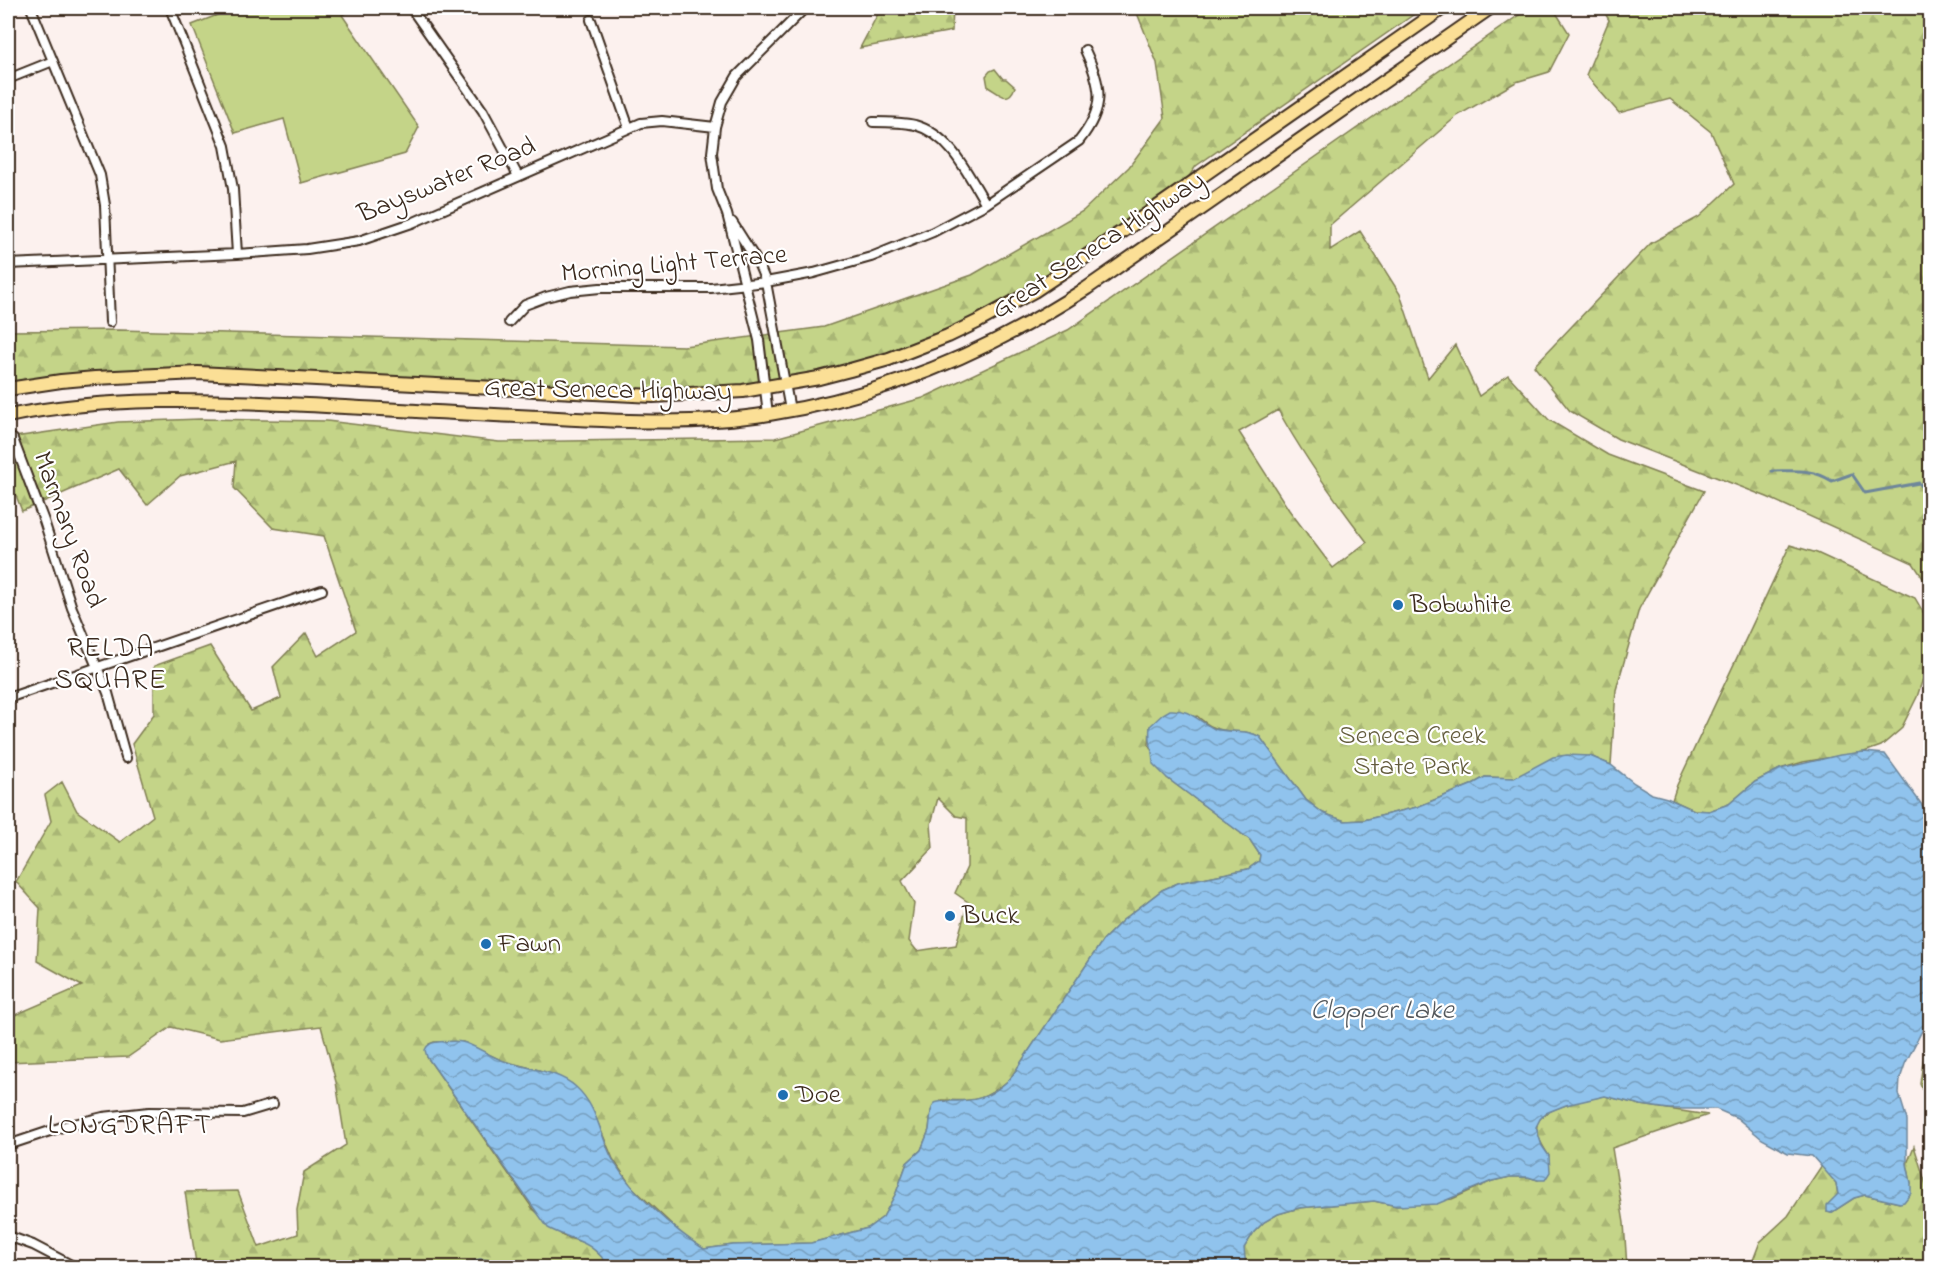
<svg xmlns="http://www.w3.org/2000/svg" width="1938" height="1275" viewBox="0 0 1938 1275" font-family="'Indie Flower',sans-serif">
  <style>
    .green { fill: #c4d488; stroke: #807f53; stroke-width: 1.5 }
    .forest { fill: url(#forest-firs); stroke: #807f53; stroke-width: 1.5; fill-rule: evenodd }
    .water { fill: url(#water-waves); stroke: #6e869a; stroke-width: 1.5 }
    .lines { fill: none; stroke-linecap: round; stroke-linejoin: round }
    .stream { stroke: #6e869a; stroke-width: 3 }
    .street-casing { stroke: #3b2a1e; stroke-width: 12 }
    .primary-casing { stroke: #3b2a1e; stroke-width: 16 }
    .street { stroke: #fff; stroke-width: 8 }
    .primary { stroke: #fbdf96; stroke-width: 12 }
    .poi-dot { fill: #1f6fb2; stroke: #fff; stroke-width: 2 }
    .labels { text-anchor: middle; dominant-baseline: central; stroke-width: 4.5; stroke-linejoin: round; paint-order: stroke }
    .street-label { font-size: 27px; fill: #3b2a1e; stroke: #fff }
    .poi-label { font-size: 27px; fill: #3b2a1e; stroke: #fff; text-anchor: start }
    .park-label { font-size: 27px; fill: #645d3e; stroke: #fff }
    .neighbourhood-label { font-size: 28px; letter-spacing: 1.5px; fill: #3b2a1e; stroke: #fff }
    .water-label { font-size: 28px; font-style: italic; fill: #54585c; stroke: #fff }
  </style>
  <defs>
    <pattern id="forest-firs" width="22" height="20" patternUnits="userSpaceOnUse" patternTransform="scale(1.5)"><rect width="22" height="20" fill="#c4d488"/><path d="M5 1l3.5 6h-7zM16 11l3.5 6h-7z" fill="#a9b675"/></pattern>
    <pattern id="water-waves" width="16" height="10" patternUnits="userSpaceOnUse" patternTransform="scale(1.5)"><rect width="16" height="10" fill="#90c3ed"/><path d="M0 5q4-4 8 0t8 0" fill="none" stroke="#779fbf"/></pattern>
  </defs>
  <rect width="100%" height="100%" fill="#fcf1ee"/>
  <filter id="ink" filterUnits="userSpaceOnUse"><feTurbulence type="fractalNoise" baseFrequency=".0167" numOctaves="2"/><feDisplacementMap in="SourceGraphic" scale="12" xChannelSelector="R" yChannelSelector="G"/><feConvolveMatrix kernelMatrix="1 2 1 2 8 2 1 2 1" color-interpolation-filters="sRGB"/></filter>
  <g filter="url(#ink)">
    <path class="green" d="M235 8H353L342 15 419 127 405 154 301 183 284 119 235 133 192 25Z
      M995 69 1003 79H1006L1015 87C1008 105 999 93 988 87L986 76 990 71Z"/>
    <path class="forest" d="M881 8H953L952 31 860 48Z
      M1135 8H1423L1196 166 1178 193 1034 291 876 363 743 391 420 385 125 375 8 391V331L120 330 684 346 824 327 972 275 1083 211 1129 167 1165 118 1157 63Z
      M1529 8H1553L1569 33 1549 72 1516 82 1457 116 1330 225V250L1360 231 1400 294 1428 378 1455 345 1479 396 1508 375 1549 420 1608 455 1704 491 1639 609 1616 690 1611 765 1590 756 1532 769 1514 778 1485 777 1471 785 1417 807 1364 820 1345 821 1323 813 1306 800 1260 737C1246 728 1228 735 1213 727 1207 725 1202 720 1197 716L1150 726 1149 745 1167 778 1250 840 1260 855 1259 861 1248 869 1178 883 1162 890 1123 920 1103 940 1010 1079C986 1100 975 1102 942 1100L931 1111 929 1130 921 1150 907 1163 896 1193 883 1217 868 1228 811 1243 733 1245 704 1249 683 1235 631 1186 613 1159 592 1109 539 1070 503 1061 463 1042H434L429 1044 427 1057 533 1209 563 1236 588 1244 603 1258 609 1267H516L500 1261 463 1263 454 1268 202 1267 196 1263 185 1192 238 1191 259 1247 298 1234 297 1210 304 1172 346 1145 336 1082 321 1026 220 1039 171 1027 128 1057 8 1062V1018L82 986 37 961 40 908 16 882 51 821 45 795 62 782 77 811 120 842 153 816 132 744 154 714V666L210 646 251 711 281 698 273 667 306 633 318 656 356 631 324 536 273 528 234 488 236 461 180 476 147 505 119 469 22 511 8 475V438L118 422 200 419 327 421 499 442 775 438 923 398 1068 330ZM1278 410C1304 457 1334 499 1367 542L1333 568 1289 510 1239 432ZM938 798 956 816 967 818V867L955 893 968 902 956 945 917 951 909 941 914 904 902 881 933 848 931 824Z
      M1602 8H1930V589L1913 563 1767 497 1618 439 1570 411 1534 366 1651 243 1699 217 1734 184 1711 132 1670 99 1619 113 1586 75 1609 20Z
      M1790 545 1817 553 1915 598 1930 624V657L1917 697 1901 729 1881 746 1864 752 1803 762 1780 769 1755 782 1729 804 1709 811 1694 810 1672 800 1677 785Z
      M1930 1016V1108L1920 1083Z
      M1605 1096 1641 1105 1708 1115 1612 1148 1624 1223 1627 1267H1246L1243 1249 1254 1232 1264 1222 1278 1214 1299 1208 1374 1201 1397 1206 1452 1199 1492 1181 1510 1177H1528L1538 1180 1549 1156C1544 1148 1535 1135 1537 1125 1540 1107 1590 1099 1605 1096Z
      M1914 1146 1930 1197V1267L1750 1268 1760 1242 1788 1216 1822 1165 1836 1183 1838 1194 1827 1212 1831 1213 1854 1198 1865 1195 1899 1203 1911 1183 1907 1164Z"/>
    <path class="water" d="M1170 710C1191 709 1196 720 1213 728 1228 734 1246 728 1260 737L1306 800 1323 813 1345 821 1364 820 1417 807 1471 785 1485 777 1514 778 1553 757 1567 755 1590 756 1611 765 1634 783 1652 794 1667 798 1694 810 1709 811 1729 804 1755 782 1780 769 1840 755 1864 752 1885 754 1930 816V1015L1905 1064 1900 1079 1899 1094 1907 1120V1164L1911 1183V1193L1904 1202 1900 1203 1865 1195 1854 1198 1831 1213 1827 1212V1205L1838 1194 1836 1183 1812 1156 1788 1153 1762 1139 1737 1118 1716 1109H1669L1641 1105 1605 1096 1566 1105 1546 1113 1540 1119 1536 1127 1542 1146 1549 1156 1550 1172 1545 1180H1538L1528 1177H1510L1492 1181 1437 1204 1397 1206 1374 1201 1299 1208 1278 1214 1264 1222 1254 1232 1244 1248 1246 1267H609C591 1239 575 1242 548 1228L427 1057 425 1050C426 1048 428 1045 430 1044 434 1041 458 1041 462 1042 473 1044 491 1057 504 1061 527 1069 557 1070 576 1087 598 1107 600 1136 613 1160 631 1192 674 1230 704 1249L733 1245 811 1243 868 1228 883 1217 896 1193 907 1163 921 1150 929 1130 931 1111 934 1103C943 1100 949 1101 958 1101 983 1100 992 1095 1010 1079L1103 940 1123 920 1162 890 1178 883 1248 869 1259 861 1260 855 1250 840 1167 778 1153 764C1153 750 1148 741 1150 726L1163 714Z
      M480 1259 500 1261 516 1267H454Z"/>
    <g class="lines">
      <path class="stream" d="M1772 471C1795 471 1811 468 1832 481L1852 474 1865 493 1919 483 1930 495"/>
      <defs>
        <path id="street" d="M31 8 100 175 105 205 110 322
          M170 8 225 146 233 189 237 254
          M411 8 483 111 518 176
          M591 20 629 128
          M8 79 53 61
          M873 122C887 122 902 122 915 125 951 135 968 175 986 204
          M732 222 758 263 766 282 790 410
          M8 264 237 254 307 249 359 241 412 223 641 123 662 121 715 127
          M509 322 525 305 546 297 570 291 600 288H711L766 282 814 273 871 257 933 232 986 204 1079 141C1106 107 1102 87 1085 50
          M768 414 759 340 727 214 717 189 712 153 715 127 722 102 737 76 805 8
          M13 439 44 521 72 608 108 693 126 758
          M8 698 322 590
          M8 1145 62 1127 103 1117 149 1112 243 1113 273 1104
          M8 1236 33 1245 77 1268"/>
        <path id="primary" d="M8 389 61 381 95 378 198 373 653 396 743 391 819 378 850 370 889 359 948 336 979 321 1034 291 1103 245 1443 8
          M8 416C107 396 207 400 307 405 385 409 463 414 541 417 617 421 694 426 769 414 884 396 990 351 1087 288L1490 8"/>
      </defs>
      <use href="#street" class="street-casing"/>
      <use href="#primary" class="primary-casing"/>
      <use href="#street" class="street"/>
      <use href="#primary" class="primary"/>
    </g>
  </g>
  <g class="poi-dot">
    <circle cx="1398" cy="605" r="6"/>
    <circle cx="950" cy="916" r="6"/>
    <circle cx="486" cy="944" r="6"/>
    <circle cx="783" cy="1095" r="6"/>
  </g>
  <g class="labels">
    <g class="street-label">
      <text transform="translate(447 181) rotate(-22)">Bayswater Road</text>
      <text transform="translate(1099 246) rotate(-33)">Great Seneca Highway</text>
      <text transform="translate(674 265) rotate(-5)">Morning Light Terrace</text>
      <text transform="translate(608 391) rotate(1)">Great Seneca Highway</text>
      <text transform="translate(68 530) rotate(70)">Marmary Road</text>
    </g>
    <g class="poi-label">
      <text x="1410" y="605">Bobwhite</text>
      <text x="962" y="916">Buck</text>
      <text x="498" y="944">Fawn</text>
      <text x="795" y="1095">Doe</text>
    </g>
    <g class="park-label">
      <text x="1412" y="736">Seneca Creek<tspan x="1412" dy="31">State Park</tspan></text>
    </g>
    <g class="neighbourhood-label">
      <text x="111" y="649">RELDA<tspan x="111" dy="32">SQUARE</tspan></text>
      <text x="130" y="1126">LONGDRAFT</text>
    </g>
    <g class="water-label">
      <text x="1382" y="1011">Clopper Lake</text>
    </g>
  </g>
  <rect width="1938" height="1275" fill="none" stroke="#fff" stroke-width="30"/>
  <rect x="15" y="15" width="1908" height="1245" fill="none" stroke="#3b2a1e" stroke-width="2" filter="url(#ink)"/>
</svg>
